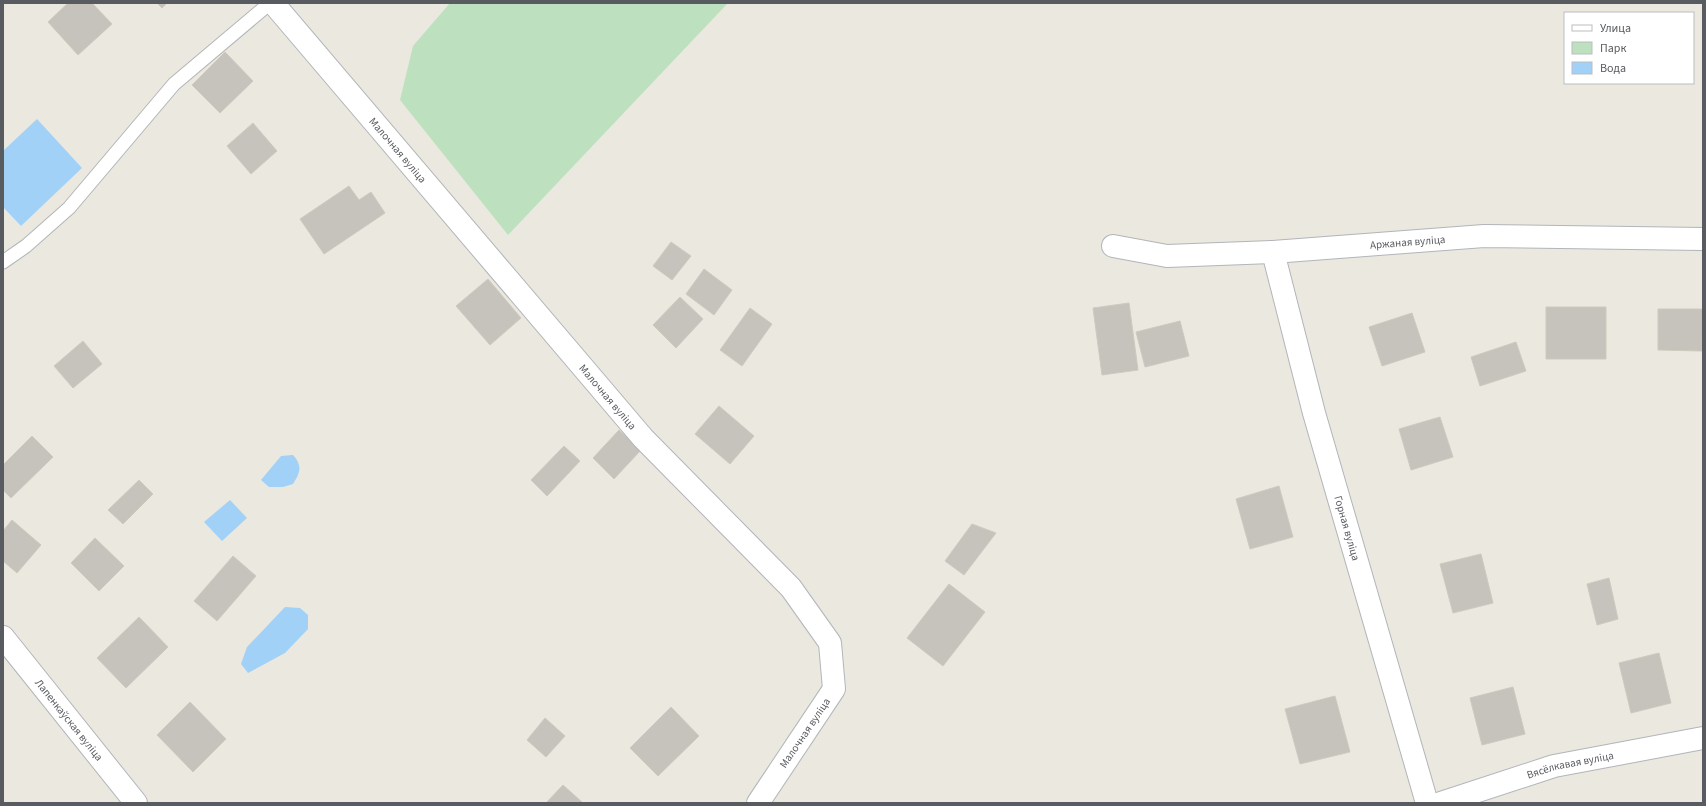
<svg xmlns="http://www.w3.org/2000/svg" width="1706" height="806" viewBox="0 0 1706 806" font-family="'Source Sans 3',sans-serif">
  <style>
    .green { fill: #bde1be }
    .water { fill: #a2d1f8 }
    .building { fill: #c6c2bc; stroke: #cecabe }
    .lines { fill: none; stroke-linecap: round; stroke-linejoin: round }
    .lane-casing { stroke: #b2b5b9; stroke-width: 15 }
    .street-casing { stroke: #b2b5b9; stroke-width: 24 }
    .lane { stroke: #fff; stroke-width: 13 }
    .street { stroke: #fff; stroke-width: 22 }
    .labels { text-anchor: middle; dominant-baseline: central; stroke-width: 3; stroke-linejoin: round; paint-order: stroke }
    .street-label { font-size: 11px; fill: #585b5f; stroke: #fff }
  </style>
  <rect width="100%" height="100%" fill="#eae8df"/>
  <path class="green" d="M450 3H728L508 235 400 100 413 46Z"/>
  <path class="water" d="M37 119 82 168 21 226 3 207V151Z
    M293 455C303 466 300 473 293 484L283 487H269L261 480 281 456Z
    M230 500 247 518 222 541 204 522Z
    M285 607 300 608 308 615V629L285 653 248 673 241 664 247 647Z"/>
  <path class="building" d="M68 3H92L112 24 78 55 48 22Z
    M157 3H167L162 8Z
    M225 52 253 81 220 113 192 85Z
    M253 123 277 151 251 174 227 146Z
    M349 186 359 200 371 192 385 213 324 254 300 219Z
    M671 242 691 256 672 280 653 266Z
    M704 269 732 290 714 315 686 294Z
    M488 279 521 318 490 345 456 306Z
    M680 297 703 319 676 348 653 325Z
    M1129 303 1138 370 1102 375 1093 308Z
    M1546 307H1606V359H1546Z
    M750 308 772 324 742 366 720 350Z
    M1658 309H1703L1702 351 1658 350Z
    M1412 313 1425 352 1382 366 1369 327Z
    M1180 321 1189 356 1145 367 1136 332Z
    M83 341 102 364 73 388 54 366Z
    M1516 342 1526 371 1480 386 1471 357Z
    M719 406 754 436 730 464 695 434Z
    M1440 417 1453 457 1411 470 1399 429Z
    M619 430 641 450 614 479 593 458Z
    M32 436 53 457 11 498 3 490V465Z
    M564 446 580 461 547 496 531 480Z
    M139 480 153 494 123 524 108 510Z
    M1279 486 1293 537 1250 549 1236 499Z
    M12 520 41 545 17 573 3 561V531Z
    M972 524 996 533 964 575 945 561Z
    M95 538 124 566 99 591 71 563Z
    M1481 554 1493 603 1453 613 1440 564Z
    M233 556 256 576 217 621 194 601Z
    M1609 578 1618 619 1597 625 1587 584Z
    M949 584 985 612 943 666 907 638Z
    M139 617 168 647 126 688 97 658Z
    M1659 653 1671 703 1631 713 1619 663Z
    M1513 687 1525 734 1482 745 1470 698Z
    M1335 696 1350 752 1300 764 1285 709Z
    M190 702 226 739 193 772 157 735Z
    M671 707 699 736 658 776 630 748Z
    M545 718 565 736 546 757 527 740Z
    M563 785 583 803H546Z"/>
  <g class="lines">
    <defs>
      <path id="lane" d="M3 262 26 246 69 208 174 84 270 3"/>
      <g id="street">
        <path id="s1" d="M273 3 643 438 791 588 830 643 834 689 758 803"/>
        <path id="s2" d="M1113 246 1167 256 1273 252 1484 236 1703 239"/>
        <path id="s3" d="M1273 252 1314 413 1427 803"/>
        <path id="s4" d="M3 637 136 803"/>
        <path id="s5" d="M1441 803 1554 766 1703 738"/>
      </g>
    </defs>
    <use href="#lane" class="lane-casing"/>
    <use href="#street" class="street-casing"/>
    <use href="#lane" class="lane"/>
    <use href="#street" class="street"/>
  </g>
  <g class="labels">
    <g class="street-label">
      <text stroke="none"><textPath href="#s1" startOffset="193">Малочная вуліца</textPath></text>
      <text stroke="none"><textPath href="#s2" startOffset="296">Аржаная вуліца</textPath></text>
      <text stroke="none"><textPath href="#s1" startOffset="517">Малочная вуліца</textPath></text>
      <text stroke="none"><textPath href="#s3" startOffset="286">Горная вуліца</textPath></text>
      <text stroke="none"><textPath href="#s4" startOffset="106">Лапенкаўская вуліца</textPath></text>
      <text transform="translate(805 733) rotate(-56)">Малочная вуліца</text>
      <text stroke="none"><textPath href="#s5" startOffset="135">Вясёлкавая вуліца</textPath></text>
    </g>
  </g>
  <rect width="1706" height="806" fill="none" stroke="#585b5f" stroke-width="8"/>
  <rect x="1564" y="12" width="130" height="72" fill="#ffffff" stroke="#bcbdbf"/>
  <rect x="1572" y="25" width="20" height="6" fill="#ffffff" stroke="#bcbdbf"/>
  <text x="1600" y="32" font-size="12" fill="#585b5f">Улица</text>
  <rect x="1572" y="42" width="20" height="12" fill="#bde1be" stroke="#bcbdbf"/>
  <text x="1600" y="52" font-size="12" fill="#585b5f">Парк</text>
  <rect x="1572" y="62" width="20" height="12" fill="#a2d1f8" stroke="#bcbdbf"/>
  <text x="1600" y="72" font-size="12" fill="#585b5f">Вода</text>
</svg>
